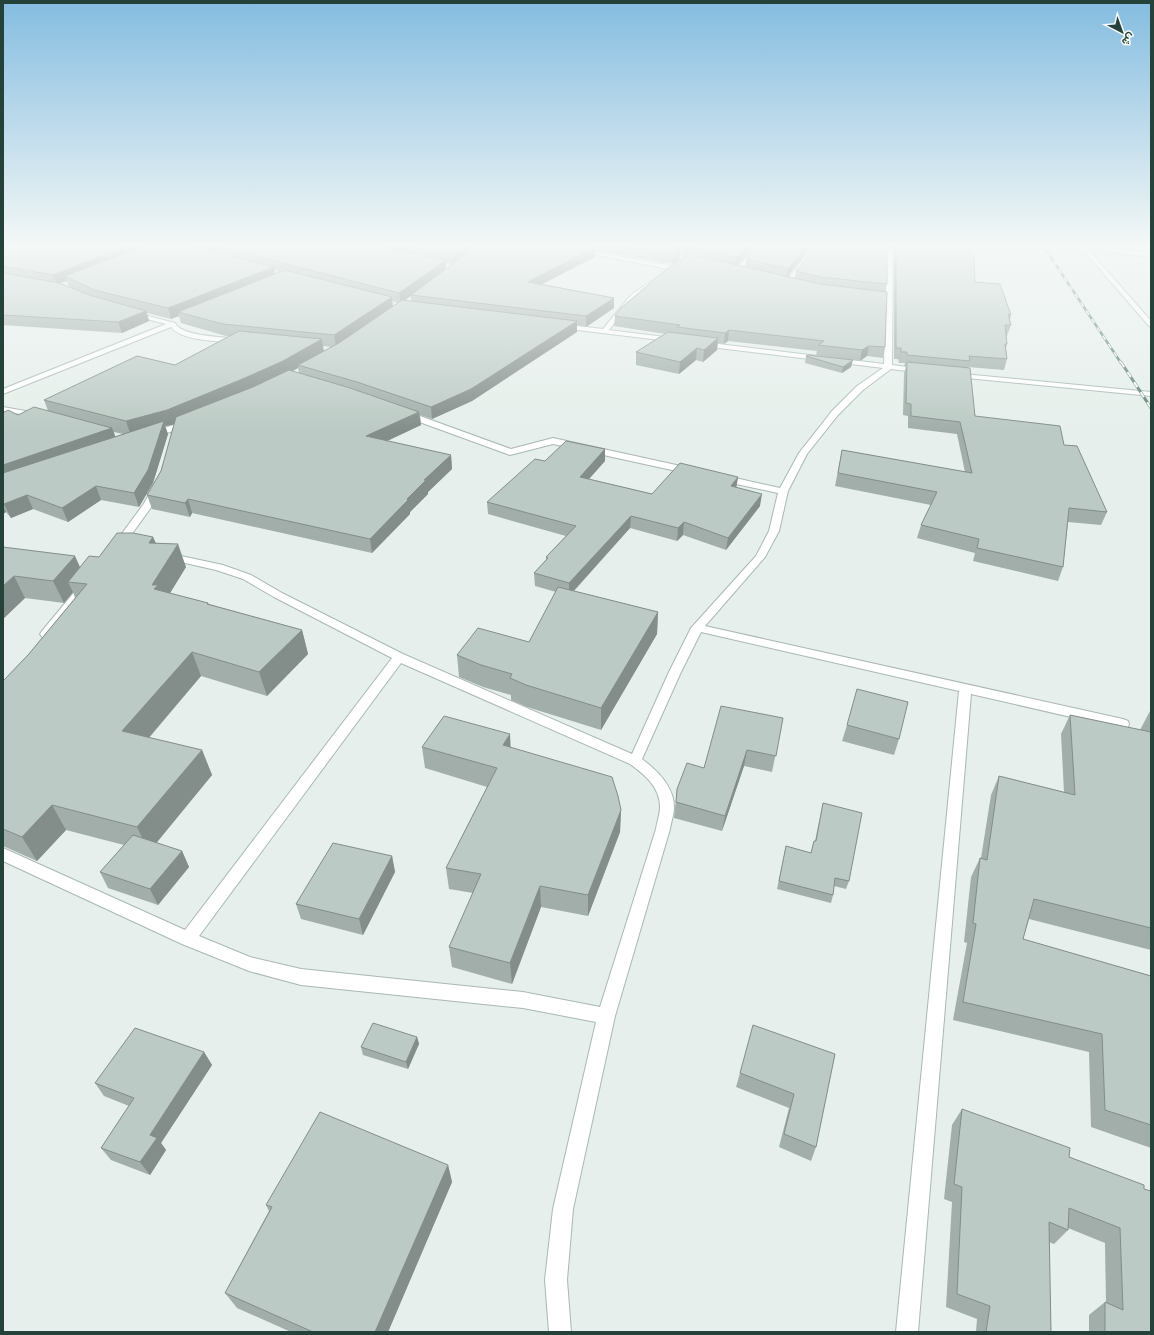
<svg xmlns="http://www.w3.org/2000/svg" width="1154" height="1335" viewBox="0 0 1154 1335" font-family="'Open Sans',Vazirmatn,sans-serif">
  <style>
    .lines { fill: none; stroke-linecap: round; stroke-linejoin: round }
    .minor-casing { stroke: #a8b8b2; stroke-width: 2 }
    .minor { fill: #fff; fill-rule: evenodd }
    .rail-far1-casing { stroke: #5f7d75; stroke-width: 2.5 }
    .rail-casing { stroke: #5f7d75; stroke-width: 3 }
    .rail-far1 { stroke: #f7fbf9; stroke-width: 1.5; stroke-dasharray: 5; stroke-linecap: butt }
    .rail { stroke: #f7fbf9; stroke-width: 2; stroke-dasharray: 6; stroke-linecap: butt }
    .wall { fill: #a1aea9; fill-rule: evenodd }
    .shaded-wall { fill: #838d89 }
    .building { fill: #bbcac4; stroke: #838d89 }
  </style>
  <rect width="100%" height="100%" fill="#e6efeb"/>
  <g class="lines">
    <defs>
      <path id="minor" d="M647 244H656L685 257 687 262 673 270 577 251 580 249 673 266 681 261 680 259Z
        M760 244H767L739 271H735V269Z
        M816 244H822L790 283H786V281Z
        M1078 244 1151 253V257L1088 249 1151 321V327L1149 326Z
        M890 250 893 252 892 365 922 369 926 371 922 373 891 369 863 390 838 415 807 454 788 491 779 531 765 557 705 626 1123 719 1128 721 1129 724 1128 727 1123 729 971 694 918 1332H896L959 691 701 632 681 672 642 759C658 771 674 787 674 807 674 815 671 822 670 829L615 1016 573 1209 567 1280 571 1332H549L545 1280 553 1209 596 1022 523 1008 301 985 249 971 182 944 3 861V848L185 930 392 658 274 597 243 579 216 570 163 558 162 556 163 554 167 553 223 565 251 575 282 593 403 654 632 754 669 672 691 628 756 556 769 531 778 493 722 481 717 478 722 475 780 488 799 453 832 411 857 386 883 368 702 346 698 344 702 342 884 364 887 252ZM401 663 630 764C645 775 660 787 660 807 660 814 657 822 656 829L600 1007 523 992 301 969 250 957 199 936Z
        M656 278 659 280 658 281 635 297 609 330 673 338H676V342L561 328 558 326 561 324 603 329 631 295Z
        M133 312 175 323C182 337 226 337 241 339L245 341 241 343C223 341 182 342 171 327L3 394V389L166 324 131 315 130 314Z
        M953 373 1151 392V396L956 377 952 375Z
        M3 407 37 413 41 415 37 417 3 411Z
        M403 412H409L511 449 553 438 690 468 695 471 690 474 553 444 510 455 403 416 402 414Z
        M188 420 192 423 191 425 152 438 148 435 149 433Z
        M157 485 162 488 152 506 121 549H113L112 547 143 505 154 486Z
        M85 583 90 586 89 588 50 637H42L40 634 42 631 81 584Z"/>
    </defs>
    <use href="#minor" class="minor-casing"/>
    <use href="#minor" class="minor"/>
    <defs>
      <path id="rail-far1" d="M1042 244 1121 363"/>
      <path id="rail" d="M1121 362 1151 408"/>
    </defs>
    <use href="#rail-far1" class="rail-far1-casing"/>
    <use href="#rail" class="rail-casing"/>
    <use href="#rail-far1" class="rail-far1"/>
    <use href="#rail" class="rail"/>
  </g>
  <path class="wall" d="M3 244H758L737 265 745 267 746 259 761 244H814L788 276 795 278 796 271 818 244H967L975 282 1011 315 1010 320 1011 325 1007 336H1006L1007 344 1006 349 1007 359 1004 370 968 367 975 416 1064 445 1107 512 1101 525 1068 522 1063 567 1058 581 973 561 975 553 917 538 921 525 931 505 835 486 842 450 965 472 957 434 908 428V416L903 415 904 373 906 366H904L905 363H899L898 359H894V251L889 249 887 250V284L885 291V347L883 358 867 356 860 361 816 355 817 351 728 341 724 344 718 343 717 350 703 362 696 360 679 374 636 365V352L665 334 614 326 615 316 673 264 595 250V257L542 284 614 298V308L586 327 577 325V332L472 401 432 419 420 415 421 425 387 441 451 455 452 469 428 492V494L410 512V514L372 553 192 513 190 517 152 509 147 495 161 471 175 423 165 426 168 434 153 483 139 507 101 500 68 522 33 509 11 518 6 512 3 514V413L18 415 48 411 44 400 175 365 230 336H226L181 323 179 316 171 319 147 313 149 321 122 333 3 325ZM222 250 223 254 216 252ZM680 253 686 256 679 260ZM446 263 452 264 446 269ZM275 270 280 272 275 273ZM67 281 69 287 60 283ZM411 296V301L405 300ZM392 301 398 303 393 306ZM323 346 331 347 324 351ZM298 368 299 373 292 371ZM114 432 123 434 115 437Z
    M806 356 851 367 842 373 805 363Z
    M605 449V461L589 479 652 494 738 477 736 487 760 506 726 550 683 535 677 541 630 528 574 591 658 612 657 634 601 730 527 707 511 700V695L483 687 459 677 457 655 529 642 556 592 535 586 534 573 546 560V557L566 536 488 514 487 502 545 461Z
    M153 537 156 543 186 567 170 593 208 603 209 604 302 630 308 654 267 696 201 676 149 738 202 750 212 775 156 843 182 851 189 867 158 905 108 888 100 872 124 845 66 830 37 861 3 846V681L28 655 75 598 73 592 64 603 25 598 3 619V547L80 567 99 557Z
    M1150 711H1151V950L1029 919 1023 939 1151 976V1148L1091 1127 1089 1052 953 1020 967 943 964 942 971 877 980 858H981L991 795 999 776 1064 792 1061 734 1070 715 1140 730Z
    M783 718 772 772 744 766 722 831 674 818 677 789 704 768Z
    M847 725 899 739 894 755 842 741Z
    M422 747H511L621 810 620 832 588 916 541 907 512 984 452 967 449 947 473 893 449 889 446 868 487 787 425 768Z
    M823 803 849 881 846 889 834 886 833 895 831 903 777 889 786 846 811 853 814 841H815Z
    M392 856 395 872 363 935 301 919 296 904Z
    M417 1037 419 1044 408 1069 363 1055 361 1047Z
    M204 1052 212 1065 161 1143 166 1150 150 1175 111 1160 101 1148 129 1106 104 1096 95 1083Z
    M835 1054 816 1147 811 1161 779 1147 789 1108 736 1087 740 1073Z
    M962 1109 1069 1157 1144 1189 1151 1332H1089V1315L1105 1302 1106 1303 1105 1243 1068 1228V1230L1054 1244 1049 1242 1051 1332H976L977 1319 946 1307 952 1202 944 1199 952 1125Z
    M448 1165 452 1182 388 1332H291L237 1308 225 1293 269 1211 266 1205Z"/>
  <path class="shaded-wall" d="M132 244H149L65 276 67 281 57 284 53 275Z
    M210 244H235L221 247 222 250 212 253Z
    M467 244H480L454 264 453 255Z
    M749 244H758L736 266 737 257Z
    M808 244H814L786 278 788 269Z
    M887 244H890L889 249 886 252Z
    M595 247V257L528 291V282Z
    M680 251 679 260 673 264V255Z
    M446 260V270L411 295V296L401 303 399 293Z
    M274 267 276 277 178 312 179 316 171 319 168 308Z
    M392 297 393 309 336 347 334 335Z
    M614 298V308L586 327V316Z
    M146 311 149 321 122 333 118 322Z
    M577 321V332L472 401 432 419 431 407Z
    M729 330 728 341 724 344 725 333Z
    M718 338 717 350 703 362 704 350Z
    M322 339 324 353 298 365V368L286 375 248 393 172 425 165 426 168 434 153 483 139 507 134 493 131 436 126 421Z
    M869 346 867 356 860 361 862 350Z
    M697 348 696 360 679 374 680 362Z
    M853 360 851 367 842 373 843 367Z
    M419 412 421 425 368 450 366 436Z
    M112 428 117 441 3 480V465Z
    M605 449V461L580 489V477Z
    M451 455 452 469 428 492V494L410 512V514L372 553 370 539 407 499 424 480Z
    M738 477 736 489 731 486Z
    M96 486 101 500 68 522 62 508Z
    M762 494 760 506 726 550 728 538Z
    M27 495 33 509 11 518 4 504Z
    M188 499 192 513 190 517 185 503Z
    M3 506 6 512 3 514Z
    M631 516 630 528 569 596V583Z
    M684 522 683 535 677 541 678 528Z
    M153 537 162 560 149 543Z
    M178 544 186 567 164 603 163 613 152 585Z
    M75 556 85 578 68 582 73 592 64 603 53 581Z
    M14 576 25 598 3 619V586Z
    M658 612 657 634 601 730V708Z
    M302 630 308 654 267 696 259 672Z
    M192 652 201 676 133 756 122 731Z
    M510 734 511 755 503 745Z
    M202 750 212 775 149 852 137 827Z
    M747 750 744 766 722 831 725 816Z
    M52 805 66 830 37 861 22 837Z
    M621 810 620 832 588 916V895Z
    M182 851 189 867 158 905 150 889Z
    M392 856 395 872 363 935 359 919Z
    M540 886 541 907 512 984 510 963Z
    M417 1037 419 1044 408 1069 406 1062Z
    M204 1052 212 1065 161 1143 166 1150 150 1175 140 1162 150 1135Z
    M448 1165 452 1182 388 1332H375Z"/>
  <path class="building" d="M3 244H132L53 275 3 266Z
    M150 244H178L209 250 274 267 168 308 94 290 65 276Z
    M229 244H368L446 260 399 293 221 247Z
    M398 244H467L453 255Z
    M479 244H579L595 247 528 282 614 298 586 316 411 295Z
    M612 244H665L680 251 673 255Z
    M681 244H749L737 257 686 246Z
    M761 244H808L788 269 746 259Z
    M818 244H887V284L821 277 796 271Z
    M896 244H967L969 254 974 255 975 282 1000 284 1011 315 1008 314 1011 325H1005L1007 344H1005L1007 359 969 356 970 361 907 355V352H901V348H896Z
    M689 254 820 284 887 292 885 347 869 346 862 350 818 345 824 341 729 330 725 333 677 327 680 325 615 316 621 308 668 268Z
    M285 270 392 297 334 335 223 324 178 312Z
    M3 273 59 283 89 295 146 311 118 322 3 315Z
    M402 300 577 321 471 389 431 407 357 382 298 365 339 343Z
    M239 331 322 339 283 361 245 378 167 410 126 421 44 400 137 356 175 365Z
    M668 332 718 338 704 350 697 348 680 362 636 352Z
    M808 355 853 360 843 367 806 356Z
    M907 362 970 368 975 416 1060 426 1064 445 1077 446 1107 512 1069 508 1063 567 977 548 979 539 921 525 937 492 838 473 842 450 972 473 960 422 911 416V404L906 403Z
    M289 370 350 388 419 412 366 436 451 455 424 480H426L407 499 408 500 370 539 188 499 185 503 147 495 161 471 176 417 253 387Z
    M34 407 112 428 3 465V413L8 410 18 415Z
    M164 421 148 470 134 493 96 486 62 508 27 495 4 504 3 503V473Z
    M566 441 605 449 580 477 652 494 680 463 738 477 731 486 762 494 728 538 684 522 678 528 631 516 569 583 534 573 548 558 546 557 576 526 487 502 535 459 545 461Z
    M117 533H133L153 537 149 543 178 544 152 585H158L154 589 208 603 207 604 302 630 259 672 192 652 122 731 202 750 137 827 52 805 22 837 3 829V681L28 655 87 584 68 582 89 556 99 557Z
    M3 547 75 556 53 581 14 576 3 586Z
    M558 587 658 612 601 708 526 685 510 678 512 674 481 665 457 655 478 628 529 642Z
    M857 689 908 702 899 739 847 725Z
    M721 706 783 718 776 756 747 750 725 816 676 802 677 789 687 763 704 768Z
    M1070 715 1151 732V928L1034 899 1023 939 1151 976V1125L1105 1110 1102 1034 963 1002 976 924 973 923 980 858 987 860 999 776 1075 795Z
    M444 716 510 734 503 745 612 777 618 796 621 810 588 895 540 886 510 963 449 947 481 874 446 868 497 768 422 747Z
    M823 803 862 813 849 881 835 878 833 895 779 881 786 846 811 853 814 841H816Z
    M133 835 182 851 150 889 100 872Z
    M333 843 392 856 359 919 296 904Z
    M373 1023 417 1037 406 1062 361 1047Z
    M753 1025 835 1054 816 1147 784 1134 794 1094 740 1073Z
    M135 1028 204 1052 150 1135 157 1138 140 1162 101 1148 134 1098 95 1083Z
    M962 1109 1070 1148 1069 1157 1144 1185V1189L1151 1191V1332H1105V1302L1123 1310 1120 1228 1069 1208 1068 1230 1049 1222 1051 1332H986L990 1306 957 1294 962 1187 954 1184Z
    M320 1112 448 1165 375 1332H313L225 1293 272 1207 266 1205Z"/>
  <linearGradient id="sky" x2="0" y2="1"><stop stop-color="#84bce0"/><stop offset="0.57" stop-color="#f4f8f6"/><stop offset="1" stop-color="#f4f8f6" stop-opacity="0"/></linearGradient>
  <rect width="1154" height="431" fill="url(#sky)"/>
  <rect width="1154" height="1335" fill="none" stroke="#24423a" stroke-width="8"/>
  <g transform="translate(1122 32) rotate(139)" stroke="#f7fbf9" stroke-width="3" paint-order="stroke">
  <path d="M0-3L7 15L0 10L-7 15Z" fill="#24423a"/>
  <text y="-6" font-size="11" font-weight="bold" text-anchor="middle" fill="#24423a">ش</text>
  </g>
</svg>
